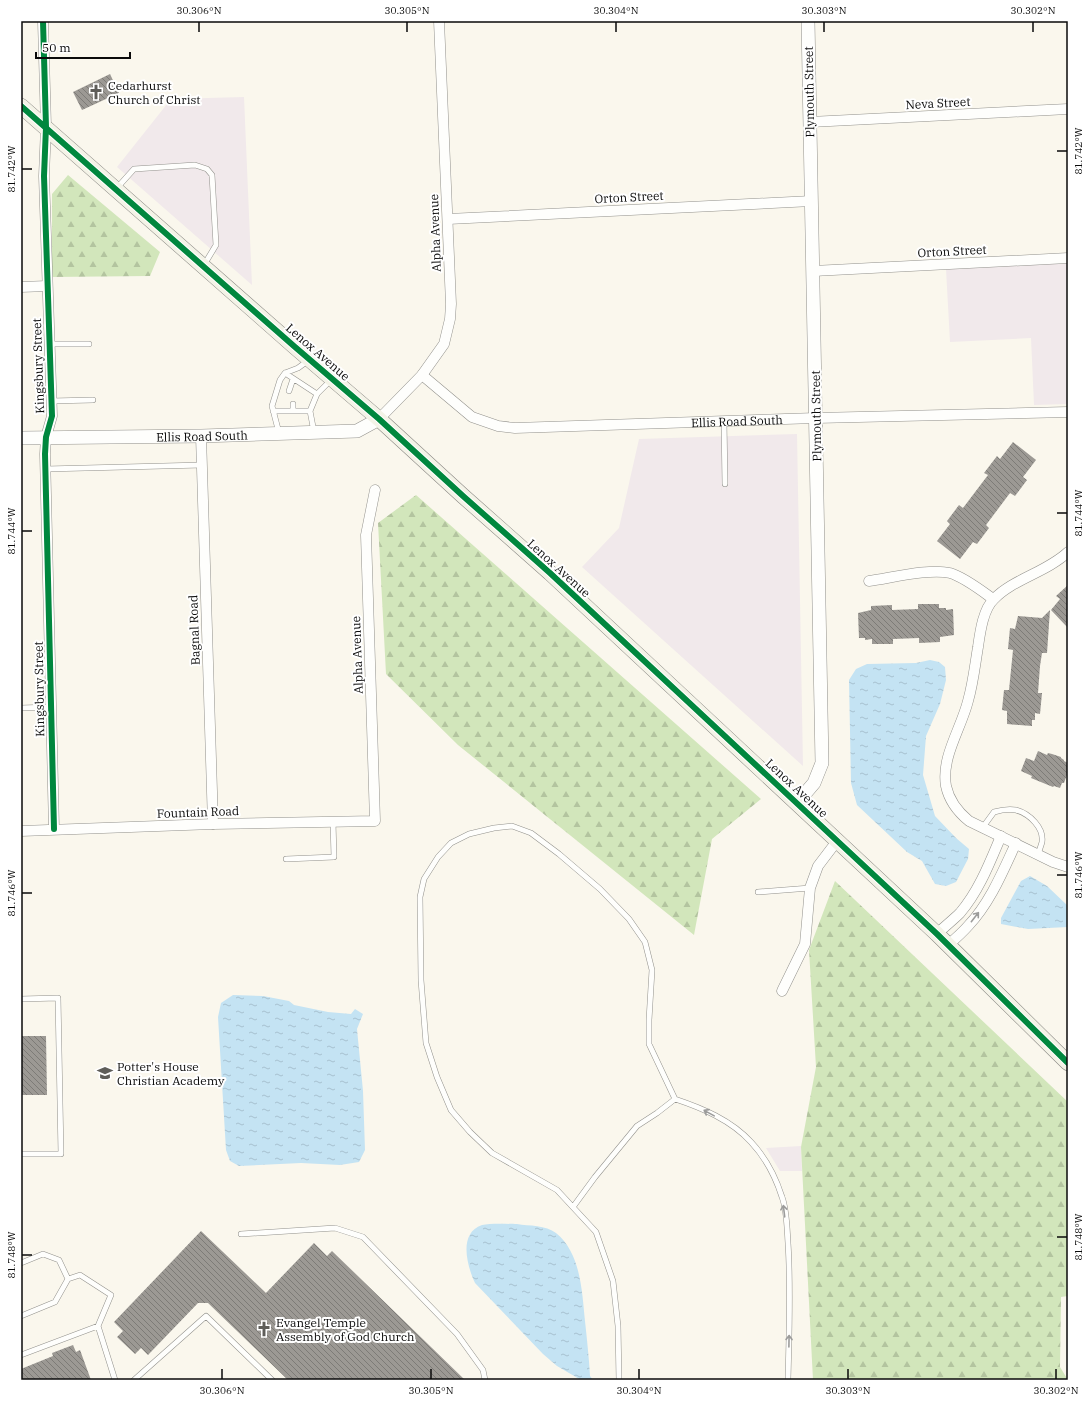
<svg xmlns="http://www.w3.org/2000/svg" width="1089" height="1401" viewBox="0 0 1089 1401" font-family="'IBM Plex Serif',serif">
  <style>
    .industrial { fill: #f1e9eb }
    .forest { fill: url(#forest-firs) }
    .water { fill: url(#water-ripples) }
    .building { fill: url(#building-back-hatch) }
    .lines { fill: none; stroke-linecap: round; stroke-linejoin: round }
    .service-casing { stroke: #92918c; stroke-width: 6 }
    .minor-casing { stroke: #92918c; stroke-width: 11 }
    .tertiary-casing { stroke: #92918c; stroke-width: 14 }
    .secondary-casing { stroke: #898783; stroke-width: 16 }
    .service { stroke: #fefefc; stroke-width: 5 }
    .minor { stroke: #fefefc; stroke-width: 10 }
    .tertiary { stroke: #fefefc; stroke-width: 13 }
    .secondary { stroke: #f4f3e7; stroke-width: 15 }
    .cycleway-casing { stroke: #fff; stroke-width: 8 }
    .cycleway { stroke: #00873e; stroke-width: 6 }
    .oneway { stroke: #9c9c9b }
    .ticks { fill: none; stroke: #0a0a0a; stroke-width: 1.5 }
    .labels { text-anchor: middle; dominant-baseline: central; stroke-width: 4; stroke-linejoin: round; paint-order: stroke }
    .poi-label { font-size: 12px; fill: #0a0a0a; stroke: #fff; text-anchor: start }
    .street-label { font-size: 12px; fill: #0a0a0a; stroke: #fff }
    .neatline { fill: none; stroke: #0a0a0a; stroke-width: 1.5 }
    .ticks-label { font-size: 10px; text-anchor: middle; fill: #0a0a0a }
  </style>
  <defs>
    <pattern id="forest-firs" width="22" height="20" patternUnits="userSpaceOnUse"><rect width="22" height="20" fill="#d2e6bb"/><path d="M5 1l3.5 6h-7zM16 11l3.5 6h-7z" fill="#b3c49f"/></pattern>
    <pattern id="water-ripples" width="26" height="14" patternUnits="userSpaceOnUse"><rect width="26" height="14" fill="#c4e3f3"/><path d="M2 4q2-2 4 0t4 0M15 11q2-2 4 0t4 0" fill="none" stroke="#a7c1cf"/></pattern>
    <pattern id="building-back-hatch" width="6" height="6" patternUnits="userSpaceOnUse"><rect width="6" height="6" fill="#9c9994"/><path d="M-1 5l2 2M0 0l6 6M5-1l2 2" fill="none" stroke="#7d7b77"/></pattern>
  </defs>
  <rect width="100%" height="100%" fill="#faf7ed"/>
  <path class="industrial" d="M244 97 252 285 117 167 171 99Z
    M1068 263V404L1034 405 1031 338 950 342 946 269Z
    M797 434 803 766 582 567 619 528 639 439Z
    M801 1146 802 1171H780L766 1148Z"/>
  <path class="forest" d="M68 175 160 252 150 276 52 277V194Z
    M416 495 761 799 712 839 694 935 458 745 386 674 378 523Z
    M835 881 1068 1102V1296L1061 1297 1060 1367 1068 1380H813L801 1147 816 1067 809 950Z"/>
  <path class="water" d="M930 660 939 662 945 667 946 680 940 704 926 736 923 775 935 816 956 838 969 849 968 859 956 882 946 886 935 884 922 861 907 852 857 805 851 783 849 680 856 669 867 664 916 663Z
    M1030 876 1047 886 1068 906V927L1028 929 1001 924V918L1021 881Z
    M233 995 263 996 289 1001 294 1005 328 1012 351 1014 355 1009 363 1014 357 1029 363 1091 365 1150 359 1162 340 1165 301 1163 239 1166 230 1161 226 1150 218 1017 221 1003Z
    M517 1224C529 1226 546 1225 556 1233 581 1253 582 1292 585 1321 587 1340 589 1358 590 1376L593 1380H581L557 1366 543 1354 475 1283C467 1266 458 1233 482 1225 490 1223 508 1224 517 1224Z"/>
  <path class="building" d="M110 74 119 93 82 110 73 92Z
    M1013 442 1036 460 1023 477 1027 480 1015 496 1010 493 986 525 989 528 977 544 973 542 960 559 937 541 950 524 947 521 959 505 963 508 988 475 984 473 997 456 1000 459Z
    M1068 585V628L1051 610 1060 599 1056 596Z
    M918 604H939V608H946V610L953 609 954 635 940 637V642L919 643V638L893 639V644H872V639L865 640V638H859L858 613 871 610V606L892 605V610L918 609Z
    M1050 610 1047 653H1042L1040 666 1038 693H1042L1040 714 1035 713V720H1032V726L1007 724V711L1002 710 1004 690H1009L1013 650 1008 649 1010 628 1015 629 1018 616 1042 618Z
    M1038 751 1047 755 1048 753 1052 754 1061 757V758L1064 760V761L1068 763V772L1064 783H1062L1060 788 1054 786 1053 787 1031 778 1032 776 1021 771 1026 758 1034 761Z
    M21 1036H46L47 1095H21Z
    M201 1231 266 1293 314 1243 327 1256 332 1251 465 1380H288L208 1303H198L148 1355 141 1348 135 1354 117 1337 123 1331 114 1322Z
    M73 1345 76 1352 80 1350 91 1380H21V1369L53 1356 52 1353Z"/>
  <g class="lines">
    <defs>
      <path id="service" d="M116 189 134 169 195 165 207 169 212 175 216 245 204 265
        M49 344H89
        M285 373 317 394
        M289 391 293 379
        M51 401 93 400
        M273 411H310L314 432
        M293 411V404
        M310 411 317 394 332 379
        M724 421 725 484
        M279 433 272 406 280 380 285 373 298 368 309 360
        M46 469 202 465
        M21 708 51 707
        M983 827 994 812C1001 810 1009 809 1016 810 1030 814 1044 828 1042 842 1041 846 1039 851 1038 854
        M286 859 334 857 333 822
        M758 892 810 888
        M21 999 58 998 61 1154H21
        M675 1099C702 1108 731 1120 751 1142 765 1157 776 1178 782 1197 787 1210 787 1229 788 1243 791 1288 789 1334 788 1380
        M573 1207 595 1177 637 1126 657 1113 675 1099 649 1044V1020L652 970 645 942 629 919 600 889 559 854 531 833 512 826 494 828 469 834 451 843 438 857 424 879 420 897 421 980 426 1043 437 1077 451 1110 470 1132 492 1153 557 1190 596 1232 613 1281 618 1326 619 1380
        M241 1234 335 1228 363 1237 457 1334 483 1370 485 1380
        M21 1263 43 1254 59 1260 68 1279 80 1275 111 1295 98 1326 115 1380
        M21 1316 55 1302 68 1279
        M21 1355 98 1326
        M134 1380 206 1316 272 1380"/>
      <g id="minor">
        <path d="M43 21 46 127 44 176 52 416 46 437 45 454 54 829"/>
        <path d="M810 122 1068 109"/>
        <path d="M448 219 812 201"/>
        <path d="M813 271 1068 258"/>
        <path d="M21 287 47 286"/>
        <path id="s1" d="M422 375 472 417 498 426 515 428 816 418 1068 412"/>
        <path d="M379 419 422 375 444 344 450 319 451 304 439 21"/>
        <path d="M201 436 213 824"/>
        <path d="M1068 552C1047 572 1013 579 994 599 983 609 980 633 978 647 975 665 973 684 968 701 961 729 941 757 946 786 949 800 958 812 969 821L1053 862 1068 867"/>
        <path d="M869 581C891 578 930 568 950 573 964 577 982 591 993 599"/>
        <path d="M21 831 213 824 375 821 366 535 375 490"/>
        <path d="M937 934C944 927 953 920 960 913 979 891 990 862 1001 836"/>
        <path d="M948 945C955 939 962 933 968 926 990 903 1003 871 1016 843"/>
        <path d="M782 991 805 944 810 888 818 866 837 841"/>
      </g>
      <g id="tertiary">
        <path id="s2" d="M21 438 201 436 357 431 379 419"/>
        <path d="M797 803 814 783 822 763 808 21"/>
      </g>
      <path id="secondary" d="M21 106 295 347 379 419 463 496 550 573 937 934 1068 1063"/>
    </defs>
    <use href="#service" class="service-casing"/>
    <use href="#minor" class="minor-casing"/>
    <use href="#tertiary" class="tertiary-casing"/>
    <use href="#secondary" class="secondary-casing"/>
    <use href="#service" class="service"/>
    <use href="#minor" class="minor"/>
    <use href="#tertiary" class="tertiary"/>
    <use href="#secondary" class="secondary"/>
    <defs>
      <path id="cycleway" d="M43 21 46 127 44 176 52 416 46 437 45 454 54 829
        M21 106 295 347 379 419 463 496 550 573 937 934 1068 1063"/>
    </defs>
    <use href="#cycleway" class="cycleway-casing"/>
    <use href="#cycleway" class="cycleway"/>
  </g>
  <defs><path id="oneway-shaft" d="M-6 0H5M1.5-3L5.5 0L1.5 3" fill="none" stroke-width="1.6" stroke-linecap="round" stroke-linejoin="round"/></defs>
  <g class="oneway">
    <use href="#oneway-shaft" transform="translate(975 917) rotate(-52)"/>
    <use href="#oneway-shaft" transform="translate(709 1113) rotate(-151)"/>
    <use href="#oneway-shaft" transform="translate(784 1211) rotate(-97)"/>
    <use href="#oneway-shaft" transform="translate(789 1341) rotate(-89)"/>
  </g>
  <path class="ticks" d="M199 22V32M407 22V32M616 22V32M824 22V32M1033 22V32M1057 151H1067M22 169H32M1057 513H1067M22 531H32M1057 875H1067M22 893H32M1057 1237H1067M22 1255H32M222 1369V1379M431 1369V1379M639 1369V1379M848 1369V1379M1056 1369V1379"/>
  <defs>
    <symbol id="church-bare" viewBox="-9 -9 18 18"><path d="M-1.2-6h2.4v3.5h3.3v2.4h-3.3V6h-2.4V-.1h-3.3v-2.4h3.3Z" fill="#5e5d59" stroke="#fff" stroke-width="2.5" paint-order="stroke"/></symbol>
    <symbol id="school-bare" viewBox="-9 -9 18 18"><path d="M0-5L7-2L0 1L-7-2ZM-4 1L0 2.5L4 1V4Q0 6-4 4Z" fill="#5e5d59" stroke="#fff" stroke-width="2.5" paint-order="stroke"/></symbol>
  </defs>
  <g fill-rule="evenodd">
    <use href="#church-bare" x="85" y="81" width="22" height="22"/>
    <use href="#school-bare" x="94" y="1062" width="22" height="22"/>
    <use href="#church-bare" x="253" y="1318" width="22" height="22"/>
  </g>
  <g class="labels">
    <g class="poi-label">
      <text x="108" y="85">Cedarhurst<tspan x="108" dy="14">Church of Christ</tspan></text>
      <text x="117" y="1066">Potter's House<tspan x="117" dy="14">Christian Academy</tspan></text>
      <text x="276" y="1322">Evangel Temple<tspan x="276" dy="14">Assembly of God Church</tspan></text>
    </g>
    <g class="street-label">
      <text transform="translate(809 92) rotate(-91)">Plymouth Street</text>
      <text transform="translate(938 103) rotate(-3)">Neva Street</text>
      <text transform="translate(629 197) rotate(-3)">Orton Street</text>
      <text transform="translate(435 233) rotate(-92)">Alpha Avenue</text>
      <text transform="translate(952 251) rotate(-3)">Orton Street</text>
      <text transform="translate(318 352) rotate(41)">Lenox Avenue</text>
      <text transform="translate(38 366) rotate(-92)">Kingsbury Street</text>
      <text transform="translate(816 416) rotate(-91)">Plymouth Street</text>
      <text stroke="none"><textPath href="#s1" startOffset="332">Ellis Road South</textPath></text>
      <text stroke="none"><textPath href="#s2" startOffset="181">Ellis Road South</textPath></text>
      <text transform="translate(559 568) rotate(42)">Lenox Avenue</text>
      <text transform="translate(194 630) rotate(-92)">Bagnal Road</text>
      <text transform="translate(357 655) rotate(-92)">Alpha Avenue</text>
      <text transform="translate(39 689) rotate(-91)">Kingsbury Street</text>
      <text transform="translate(797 788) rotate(43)">Lenox Avenue</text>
      <text transform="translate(198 812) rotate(-2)">Fountain Road</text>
    </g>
  </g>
  <rect width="1089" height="1401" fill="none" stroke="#ffffff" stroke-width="44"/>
  <path d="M36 52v6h94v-6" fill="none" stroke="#0a0a0a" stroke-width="2"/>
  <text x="42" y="52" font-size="12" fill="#0a0a0a" stroke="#ffffff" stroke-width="3" paint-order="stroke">50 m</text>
  <rect x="22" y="22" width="1045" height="1357" class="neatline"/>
  <g class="ticks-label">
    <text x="199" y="14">30.306°N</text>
    <text x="407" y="14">30.305°N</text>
    <text x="616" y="14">30.304°N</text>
    <text x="824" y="14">30.303°N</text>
    <text x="1033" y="14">30.302°N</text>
    <text transform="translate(1078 151) rotate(-90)" y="4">81.742°W</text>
    <text transform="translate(11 169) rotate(-90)" y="4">81.742°W</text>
    <text transform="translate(1078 513) rotate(-90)" y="4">81.744°W</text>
    <text transform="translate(11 531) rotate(-90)" y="4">81.744°W</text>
    <text transform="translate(1078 875) rotate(-90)" y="4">81.746°W</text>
    <text transform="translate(11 893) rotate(-90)" y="4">81.746°W</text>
    <text transform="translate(1078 1237) rotate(-90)" y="4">81.748°W</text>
    <text transform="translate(11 1255) rotate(-90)" y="4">81.748°W</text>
    <text x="222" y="1394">30.306°N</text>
    <text x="431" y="1394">30.305°N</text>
    <text x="639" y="1394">30.304°N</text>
    <text x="848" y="1394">30.303°N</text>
    <text x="1056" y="1394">30.302°N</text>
  </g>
</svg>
